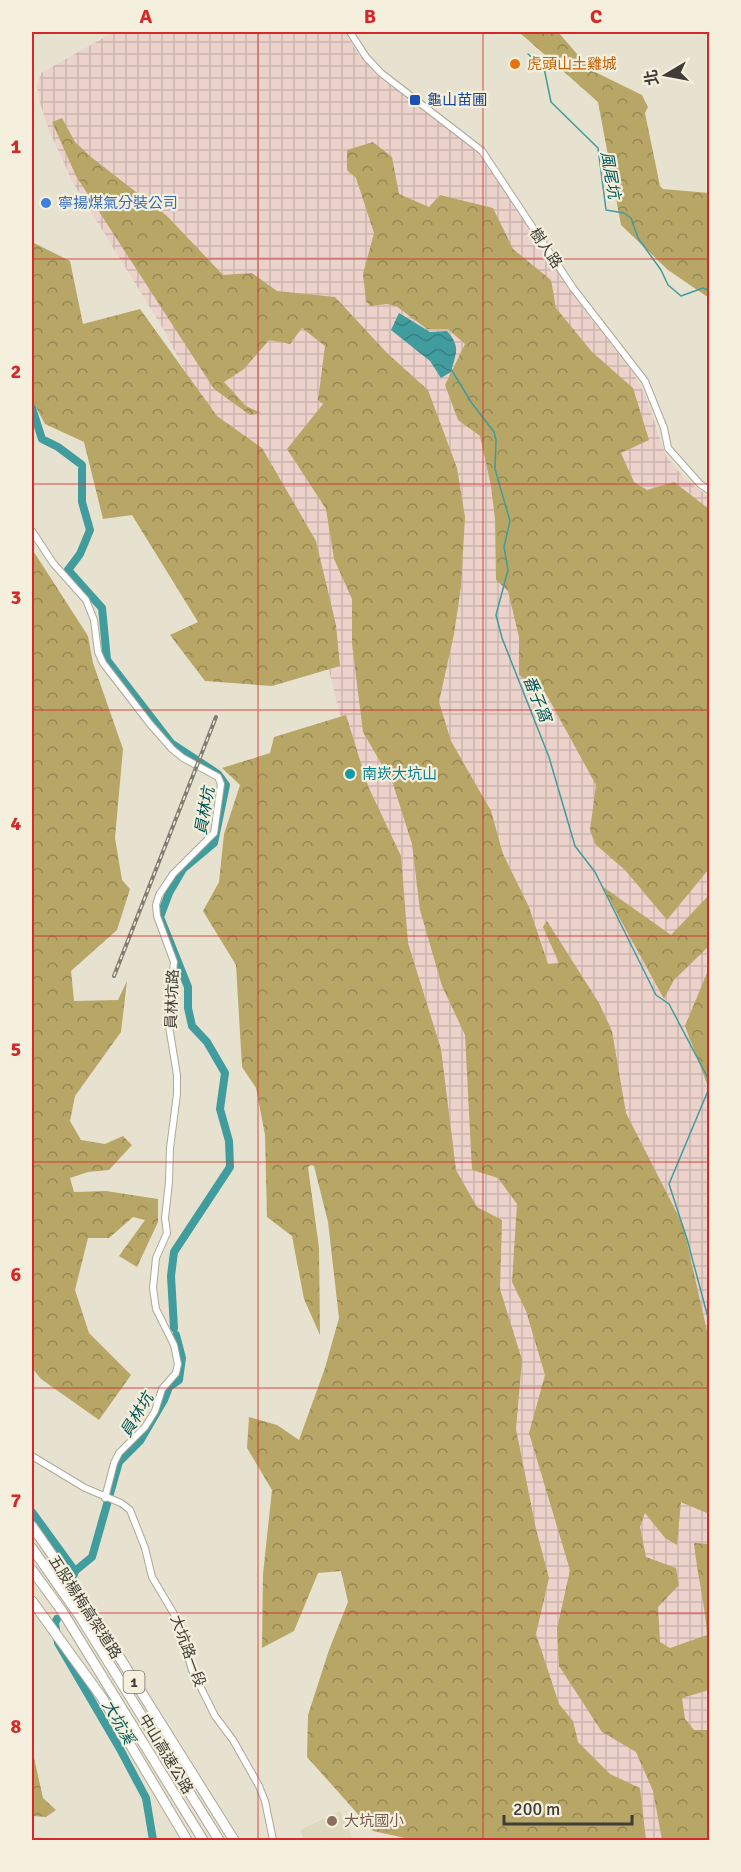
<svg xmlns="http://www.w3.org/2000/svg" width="741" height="1872" viewBox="0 0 741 1872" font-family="Signika,'Noto Sans TC',sans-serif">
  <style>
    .industrial { fill: url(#industrial-grid) }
    .built { fill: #ded8be }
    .forest { fill: url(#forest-crowns) }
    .water { fill: url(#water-waves) }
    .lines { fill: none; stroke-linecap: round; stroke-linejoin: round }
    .stream { stroke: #419c9d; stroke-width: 1.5 }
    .river { stroke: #419c9d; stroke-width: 8 }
    .minor-casing { stroke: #ada897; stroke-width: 8 }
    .highway-casing { stroke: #ada897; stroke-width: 11 }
    .minor { stroke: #fff; stroke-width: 6 }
    .highway { stroke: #fff; stroke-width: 9 }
    .rail-casing { stroke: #807d71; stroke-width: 4 }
    .rail { stroke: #f4f0dd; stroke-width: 1.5; stroke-dasharray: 4.5; stroke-linecap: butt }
    .grid { fill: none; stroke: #d62828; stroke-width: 1.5; stroke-opacity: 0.55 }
    .food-dot { fill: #e8710a; stroke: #f4f0dd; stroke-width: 2 }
    .transit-dot { fill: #1a4fb4; stroke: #f4f0dd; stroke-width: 2 }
    .shop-dot { fill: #3f7fe0; stroke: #f4f0dd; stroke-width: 2 }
    .culture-dot { fill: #0f9aa8; stroke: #f4f0dd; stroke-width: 2 }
    .education-dot { fill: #8d6e63; stroke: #f4f0dd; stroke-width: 2 }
    .labels { text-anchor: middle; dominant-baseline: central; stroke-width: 4.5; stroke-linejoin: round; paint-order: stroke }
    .shield { fill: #f4f0dd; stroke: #757368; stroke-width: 1.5 }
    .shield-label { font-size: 14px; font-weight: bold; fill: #3f3d36 }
    .food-label { font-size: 15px; fill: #c56008; stroke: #f4f0dd; text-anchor: start }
    .transit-label { font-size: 15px; fill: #164399; stroke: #f4f0dd; text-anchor: start }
    .shop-label { font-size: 15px; fill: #366cbe; stroke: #f4f0dd; text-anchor: start }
    .street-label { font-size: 15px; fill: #3f3d36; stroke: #f4f0dd }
    .culture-label { font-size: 15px; fill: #0d838f; stroke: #f4f0dd; text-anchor: start }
    .education-label { font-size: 15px; fill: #785e54; stroke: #f4f0dd; text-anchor: start }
    .water-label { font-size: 16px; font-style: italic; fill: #025658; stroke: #f4f0dd }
    .neatline { fill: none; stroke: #d62828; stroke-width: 2 }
    .grid-label { font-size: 20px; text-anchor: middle; font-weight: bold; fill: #d62828 }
  </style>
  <defs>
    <pattern id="industrial-grid" width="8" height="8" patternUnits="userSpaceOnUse" patternTransform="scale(1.5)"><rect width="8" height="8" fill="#ebd2cb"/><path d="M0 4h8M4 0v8" fill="none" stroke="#cbb5af"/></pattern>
    <pattern id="forest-crowns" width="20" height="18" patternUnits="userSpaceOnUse" patternTransform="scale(1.5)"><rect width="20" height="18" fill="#b7a666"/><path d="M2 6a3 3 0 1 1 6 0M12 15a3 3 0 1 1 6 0" fill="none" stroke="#968855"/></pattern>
    <pattern id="water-waves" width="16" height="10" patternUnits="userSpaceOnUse" patternTransform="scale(1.5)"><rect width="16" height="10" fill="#419c9d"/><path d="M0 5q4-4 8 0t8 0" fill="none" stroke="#388081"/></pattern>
  </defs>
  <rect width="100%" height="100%" fill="#e7e2d0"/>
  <path class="industrial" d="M114 32H345L358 54 380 78 412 100 476 149 583 308 634 374 646 397 666 456 685 479 709 497V1840H573L434 1097 322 642 164 330 72 181 49 130 40 103 37 87 41 73Z"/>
  <path class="built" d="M340 1811 353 1840H304L300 1830Z"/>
  <path class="forest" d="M519 32H558L591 70 642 95 648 107 645 113 660 186 663 189 709 193V298L668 270 621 225 598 102Z
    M62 118 75 142 91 157 167 216 223 275 252 273 277 291 335 297 388 354 428 390 457 468 465 517 461 587 454 634 439 702 451 741 491 811 503 854 529 907 548 964 559 963 543 927 547 921 599 1003 612 1031 626 1113 683 1225 709 1340V1514L681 1502 677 1545 665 1538 645 1513 640 1527 646 1557 676 1568 679 1585 658 1607 660 1642 670 1648 707 1635C705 1603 697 1574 694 1543L709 1544V1690L682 1698 685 1719 694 1730H709V1840H662L653 1791 636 1752 602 1732 559 1666 557 1629 570 1570 529 1433 545 1375 526 1311 512 1282 517 1204 498 1178 472 1170 465 1035 442 986 420 910 412 844 393 784 363 732 352 644V599L334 559 326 509 287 449 323 404 318 400 325 346 302 328 290 344 269 340 244 369 224 382 246 406 261 413 250 415 214 389 76 176 52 122Z
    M373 142 392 157 399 194 429 207 440 195 493 208 513 249 551 280 556 308 592 352 633 388 649 440 621 453 634 482 647 490 674 482 709 509V871L708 870 667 920 625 870 595 844 590 830 596 785 545 692 519 675V637L508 591 496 580 495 519 491 486 480 436 458 420 445 385 465 344 448 329H427L396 306 387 304 370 306 366 301 363 274 374 233 356 178 347 170V150Z
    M32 242 70 261 83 324 140 309 217 416 262 448 316 541 336 625 340 666 272 686 205 681 170 635 198 622 132 515 103 519 84 442 45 424 32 400Z
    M32 549 88 636 93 663 123 749 115 838 122 880 130 889 117 930 71 971 74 1001 118 1000 127 981 121 1032 75 1096 70 1121 81 1140 105 1144 123 1136 132 1145 109 1170 88 1172 70 1178 74 1192 106 1191 158 1199V1222L137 1267 119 1256 145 1220 133 1217 109 1238H88L75 1290 89 1333 131 1375 99 1420 41 1379 32 1368Z
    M346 715 368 786 401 856 408 943 441 1049 456 1170 477 1207 502 1220 500 1289 522 1360 516 1429 536 1529 549 1578 536 1634 559 1704 573 1721 578 1742 610 1774 640 1788 646 1840H414L373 1831 307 1757 308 1715 329 1650 348 1602 341 1571 318 1573 294 1631 262 1648 263 1574 272 1490 247 1448 249 1417 277 1425 299 1440 325 1368 339 1318 328 1222 314 1166 311 1165 308 1167 319 1248 320 1335 304 1299 292 1236 267 1217 265 1135 256 1088 242 1067 236 965 203 911 219 882 224 834 240 785 222 768 270 753 274 737Z
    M602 886 671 935 709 895V946L674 980 664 999Z
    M709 968V1089L685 1026Z
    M32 1749 43 1798 56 1810 46 1817 32 1816Z"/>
  <path class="water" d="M399 313 430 332 447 331C461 347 456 353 451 372L441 378 430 361 391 330Z"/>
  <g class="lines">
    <path class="stream" d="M528 54 544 68 551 102 598 148 606 210 624 213 631 218 638 238 661 270 668 285 681 296 703 288 710 291
      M451 369 471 402 494 432 496 440 495 469 510 521 504 547 508 570 496 615 502 638 549 757 575 846 595 872 656 995 669 1004 710 1082
      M710 1086 669 1184 687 1239 710 1325"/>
    <path class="river" d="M32 408 42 439 58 447 82 465V502L90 530 80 554 68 570 102 608 107 660 171 743 218 774 226 785 214 843 183 869 169 893 160 917 188 987V1008L192 1026 207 1042 225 1073 220 1109 229 1141 230 1167 174 1252 171 1276 174 1328
      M32 1512 75 1571
      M73 1577 75 1571 92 1557 119 1462 140 1441 164 1400 169 1387 179 1380 182 1358 176 1335
      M57 1619 55 1623 58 1643 120 1749 146 1798 153 1840"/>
    <defs>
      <path id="minor" d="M350 32 366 57 381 73 482 151 573 288 645 381 664 428 668 448 700 484 710 491
        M32 531 53 563 86 600 94 620 98 652 103 663 150 724 172 749 183 758 218 777 221 784 214 833 173 874 159 895 156 905 157 916 174 962 168 1020 177 1075V1094L170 1148 169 1182 165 1218 167 1233 156 1258 153 1288 156 1309 174 1345 178 1364 176 1373 162 1389 155 1411 145 1427 119 1453 114 1463 105 1498
        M32 1456 85 1488 121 1503 130 1510 145 1548 152 1577 177 1619 192 1670 215 1716 233 1740 259 1786 265 1801 273 1840"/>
      <path id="highway" d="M32 1526 83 1599 234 1840
        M32 1548 81 1618 219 1840
        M32 1570 62 1611 203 1840
        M32 1601 103 1699 187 1840"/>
    </defs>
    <use href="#minor" class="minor-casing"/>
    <use href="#highway" class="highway-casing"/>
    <use href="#minor" class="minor"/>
    <use href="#highway" class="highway"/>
    <defs>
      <path id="rail" d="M114 976 216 717"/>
    </defs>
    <use href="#rail" class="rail-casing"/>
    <use href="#rail" class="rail"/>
  </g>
  <path class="grid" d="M258 32V1840M483 32V1840M32 259H710M32 484H710M32 710H710M32 936H710M32 1162H710M32 1388H710M32 1613H710"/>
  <circle class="food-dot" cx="515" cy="64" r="6"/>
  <rect class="transit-dot" x="409" y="94" width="12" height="12" rx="3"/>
  <circle class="shop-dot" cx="46" cy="203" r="6"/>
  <circle class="culture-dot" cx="350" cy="774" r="6"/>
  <circle class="education-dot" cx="332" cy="1821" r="6"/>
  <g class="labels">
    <rect class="shield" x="123.5" y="1671" width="21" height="22" rx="4.5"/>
    <g class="shield-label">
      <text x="134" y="1682">1</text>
    </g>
    <g class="food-label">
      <text x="527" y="64">虎頭山土雞城</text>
    </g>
    <g class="transit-label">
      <text x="427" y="100">龜山苗圃</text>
    </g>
    <g class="shop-label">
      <text x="58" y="203">寧揚煤氣分裝公司</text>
    </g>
    <g class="street-label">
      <text transform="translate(546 248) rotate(56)">樹人路</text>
      <text transform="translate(172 999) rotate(-88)">員林坑路</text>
      <text transform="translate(85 1607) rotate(57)">五股楊梅高架道路</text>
      <text transform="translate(188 1651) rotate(70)">大坑路一段</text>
      <text transform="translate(166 1754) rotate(59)">中山高速公路</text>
    </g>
    <g class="culture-label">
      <text x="362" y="774">南崁大坑山</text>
    </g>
    <g class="education-label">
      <text x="344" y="1821">大坑國小</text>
    </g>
    <g class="water-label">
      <text transform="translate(610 175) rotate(80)">風尾坑</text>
      <text transform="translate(537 699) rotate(68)">番子窩</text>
      <text transform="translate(205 811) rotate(-80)">員林坑</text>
      <text transform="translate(137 1415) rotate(-59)">員林坑</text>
      <text transform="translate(118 1722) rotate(60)">大坑溪</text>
    </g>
  </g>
  <rect width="741" height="1872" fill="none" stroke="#f4f0dd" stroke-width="66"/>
  <g transform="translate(666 75) rotate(260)" stroke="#f4f0dd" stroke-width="4.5" paint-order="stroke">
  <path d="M0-4.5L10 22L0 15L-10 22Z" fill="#3f3d36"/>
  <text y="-9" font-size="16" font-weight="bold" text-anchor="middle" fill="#3f3d36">北</text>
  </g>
  <path d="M504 1815v9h128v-9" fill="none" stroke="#3f3d36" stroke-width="3"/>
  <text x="513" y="1815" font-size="18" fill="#3f3d36" stroke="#f4f0dd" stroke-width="4.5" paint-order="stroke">200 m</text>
  <rect x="33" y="33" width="675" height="1806" class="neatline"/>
  <g class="grid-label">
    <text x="146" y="23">A</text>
    <text x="370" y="23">B</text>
    <text x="596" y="23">C</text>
    <text x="16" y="153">1</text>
    <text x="16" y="378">2</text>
    <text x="16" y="604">3</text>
    <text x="16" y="830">4</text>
    <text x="16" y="1056">5</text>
    <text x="16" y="1281">6</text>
    <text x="16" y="1507">7</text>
    <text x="16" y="1733">8</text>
  </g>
</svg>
